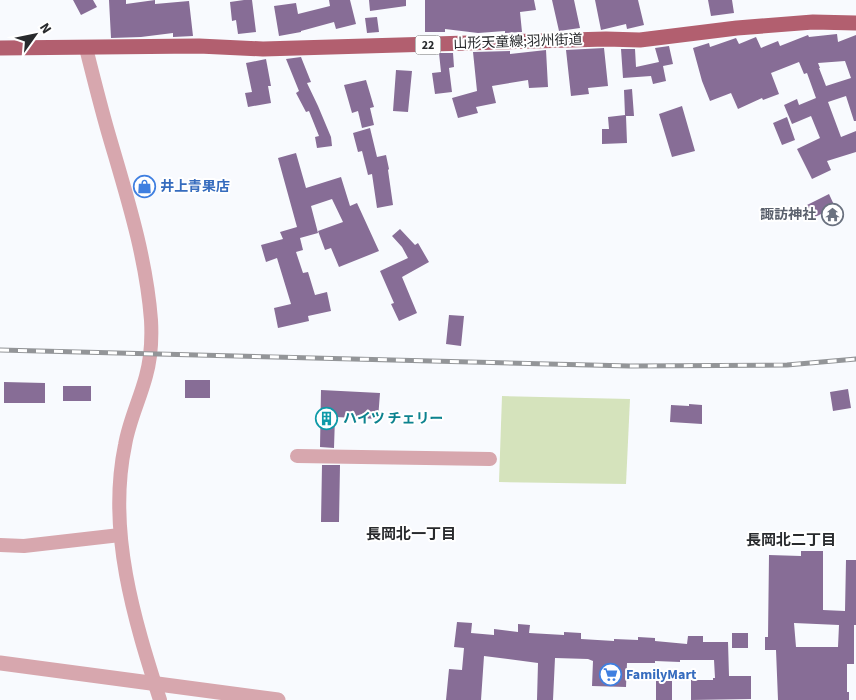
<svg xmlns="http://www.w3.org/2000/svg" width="856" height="700" viewBox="0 0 856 700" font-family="'Source Sans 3','Noto Sans JP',sans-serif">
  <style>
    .green { fill: #d5e3bc }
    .building { fill: #876d96; fill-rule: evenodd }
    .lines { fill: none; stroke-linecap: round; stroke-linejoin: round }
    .minor { stroke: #d7a7ae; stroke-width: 14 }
    .tertiary { stroke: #d7a7ae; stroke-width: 15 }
    .primary { stroke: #b25f6f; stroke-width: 15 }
    .rail-casing { stroke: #939598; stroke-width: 5 }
    .rail { stroke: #fff; stroke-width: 3; stroke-dasharray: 9; stroke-linecap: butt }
    .labels { text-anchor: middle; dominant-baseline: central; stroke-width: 4; stroke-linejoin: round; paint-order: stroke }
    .shield { fill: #fff; stroke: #686a6c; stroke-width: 1 }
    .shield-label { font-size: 12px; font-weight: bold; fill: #282a2d }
    .street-label { font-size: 14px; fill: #282a2d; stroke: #fff }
    .shop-label { font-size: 14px; font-weight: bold; fill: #366cbe; stroke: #fff; text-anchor: start }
    .worship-label { font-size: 14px; font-weight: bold; fill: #5b616d; stroke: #fff; text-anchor: end }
    .culture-label { font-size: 14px; font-weight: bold; fill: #0d838f; stroke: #fff; text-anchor: start }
    .neighbourhood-label { font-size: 15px; font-weight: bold; fill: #282a2d; stroke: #fff }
  </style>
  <rect width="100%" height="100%" fill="#f8fafe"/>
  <path class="green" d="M502 396 630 399 626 484 499 482Z"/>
  <path class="building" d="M73 0H93L97 7 81 15Z
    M109 0H126V4L155 0V4L189 1 193 36 173 37V33L141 37 111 38Z
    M244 0H252L256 32 238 34 236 20 232 21 230 2Z
    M329 0H350L356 24 336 29 334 22 301 31V32L279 36 274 6 296 3 298 14 330 6Z
    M369 0H406V6L370 11Z
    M425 0H534L536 10 520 12 522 32 505 33V31L478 33 445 29V32H425Z
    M552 0H574L580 28 559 31Z
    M595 0H638L644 25 627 29 626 24 601 30Z
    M708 0H732L734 13 711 16Z
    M377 17 379 32 367 33 365 18Z
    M837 34 838 42 856 35V121H854L846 96 828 102 841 137 856 131V152L827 161 831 170 812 179 797 149 820 138 811 116 792 124 784 105 797 99 799 105 816 98 807 73 804 74 799 62 771 73 779 94 763 100 762 98 738 109 731 93 710 101 702 81 693 48 709 43 710 47 736 38 739 44 756 37 761 48 778 41 780 46 808 35 809 37ZM845 61 851 78 826 86 819 68H820L818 63Z
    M669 46 673 64 663 66 666 81 653 84 651 76 623 78 621 49H635L636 67 659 62 655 48Z
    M604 48 608 86 588 88 589 94 571 96 566 50Z
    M546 50 548 87 529 88 528 80 492 86 496 103 476 107 478 113 458 118 452 98 477 91 473 52 510 51V54Z
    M439 53H453L454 67 449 68 452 92 435 94 432 73 441 72Z
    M301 57 311 82 307 83 318 106 331 137 332 146 317 148 315 137 319 136 309 111 306 112 296 93 299 91 286 59Z
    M266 59 271 86H268L271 103 248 107 245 93 252 92 246 63Z
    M396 70 412 71 408 112 393 111Z
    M366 80 374 107 370 108 374 125 362 128 358 111 352 113 344 85Z
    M632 89 634 116H626L627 143 602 144V129H609L608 117 625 115 624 90Z
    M682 106 695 151 672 157 659 114Z
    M787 117 795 140 782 145 773 123Z
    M370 128 377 157 386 155 389 169 388 170 393 205 377 208 372 174 368 175 362 151 358 152 353 133Z
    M296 153 306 188 341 177 350 206 357 203 379 251 339 267 331 248 325 250 318 231 343 222 332 199 311 206 318 233 300 238 303 250 296 252 303 273 308 272 315 295 327 292 331 311 308 316 309 321 278 328 274 308 291 304 277 258 266 262 261 245 283 239 280 232 297 227 278 158Z
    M829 194 835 207 813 218 807 205Z
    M400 229 415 245 418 243 429 262 402 277 417 313 399 321 391 304 394 303 380 271 408 258 402 247 392 236Z
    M449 315 464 316 461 346 446 344Z
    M185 380H210V398H185Z
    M4 382 45 383V403H4Z
    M63 386H91V401H63Z
    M848 389 851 408 833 411 830 392Z
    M321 390 380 393 378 419 335 417 334 448 320 447Z
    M689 404 702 405V424L670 422 671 405 689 406Z
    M322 465H340L339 522H321Z
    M801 551H823V610L845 611 846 560H856V625H854V664H847V692H849V700H778L776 650H765V637H768L769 555 801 556ZM794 623 839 625 838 647H796Z
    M457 622 472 623 471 633 494 635V629L518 632V624L530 625 529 633 564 635V632L581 633V639L614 641V639L638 640V637L655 638V641L687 644 688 636H703V642H728L729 676H751V699L691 700V680H713V678H715L714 660H680V662L655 661V663H627L626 687 592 686 593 661 588 659 555 658 553 700H537L538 663 484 656 481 700H446L449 669 462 670 464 648 454 647Z
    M732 633H748V648H732Z
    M656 681H672V700H656Z"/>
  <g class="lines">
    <path class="minor" d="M86 48C93 76 100 104 108 132 126 194 146 255 151 320 152 338 151 358 146 376 140 399 129 421 125 445 107 531 134 619 160 700
      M297 456 490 459
      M0 545 24 546 120 535"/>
    <path class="tertiary" d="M0 663 278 700"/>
    <path class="primary" d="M0 48 199 46 263 49 606 39 640 40 737 28 813 22 856 23"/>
    <defs>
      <path id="rail" d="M0 350 630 366 787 365 856 359"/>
    </defs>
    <use href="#rail" class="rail-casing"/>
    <use href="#rail" class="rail"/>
  </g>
  <defs>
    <symbol id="shop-ring" viewBox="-11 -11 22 22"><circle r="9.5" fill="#fff" stroke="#3f7fe0" stroke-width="1.5"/><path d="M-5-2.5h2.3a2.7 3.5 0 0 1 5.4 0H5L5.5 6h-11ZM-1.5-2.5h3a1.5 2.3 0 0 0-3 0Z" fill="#3f7fe0"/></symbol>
    <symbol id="temple-ring" viewBox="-11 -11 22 22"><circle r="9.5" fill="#fff" stroke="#6b7280" stroke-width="1.5"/><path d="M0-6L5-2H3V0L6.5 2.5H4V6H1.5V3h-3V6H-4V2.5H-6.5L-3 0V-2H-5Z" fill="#6b7280"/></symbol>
    <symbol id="building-ring" viewBox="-11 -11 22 22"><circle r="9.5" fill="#fff" stroke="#0f9aa8" stroke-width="1.5"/><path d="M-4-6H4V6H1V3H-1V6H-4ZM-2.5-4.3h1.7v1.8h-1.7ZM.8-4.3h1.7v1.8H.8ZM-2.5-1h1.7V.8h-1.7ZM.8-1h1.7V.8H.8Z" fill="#0f9aa8"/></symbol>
    <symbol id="supermarket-ring" viewBox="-11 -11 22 22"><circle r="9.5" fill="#fff" stroke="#3f7fe0" stroke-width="1.5"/><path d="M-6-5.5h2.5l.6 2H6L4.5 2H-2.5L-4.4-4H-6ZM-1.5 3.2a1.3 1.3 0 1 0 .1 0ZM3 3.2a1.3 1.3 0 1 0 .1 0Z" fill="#3f7fe0"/></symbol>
  </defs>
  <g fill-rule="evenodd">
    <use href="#shop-ring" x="132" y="174" width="25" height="25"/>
    <use href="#temple-ring" x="820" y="202" width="25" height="25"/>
    <use href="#building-ring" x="314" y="406" width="25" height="25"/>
    <use href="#supermarket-ring" x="598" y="662" width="25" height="25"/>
  </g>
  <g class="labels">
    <rect class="shield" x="415.5" y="35.5" width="25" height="19" rx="4"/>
    <g class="shield-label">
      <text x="428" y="45">22</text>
    </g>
    <g class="street-label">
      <text transform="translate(518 42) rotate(-2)">山形天童線;羽州街道</text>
    </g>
    <g class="shop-label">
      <text x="160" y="187">井上青果店</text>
      <text x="626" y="675">FamilyMart</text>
    </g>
    <g class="worship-label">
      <text x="816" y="215">諏訪神社</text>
    </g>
    <g class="culture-label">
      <text x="343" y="419">ハイツ チェリー</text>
    </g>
    <g class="neighbourhood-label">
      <text x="411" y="534">長岡北一丁目</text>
      <text x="791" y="540">長岡北二丁目</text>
    </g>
  </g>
  <g transform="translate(35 35) rotate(57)" stroke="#ffffff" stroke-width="4" paint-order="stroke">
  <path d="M0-4L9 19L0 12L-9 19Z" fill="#282a2d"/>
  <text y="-8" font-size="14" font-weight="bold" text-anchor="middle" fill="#282a2d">N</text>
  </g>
</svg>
